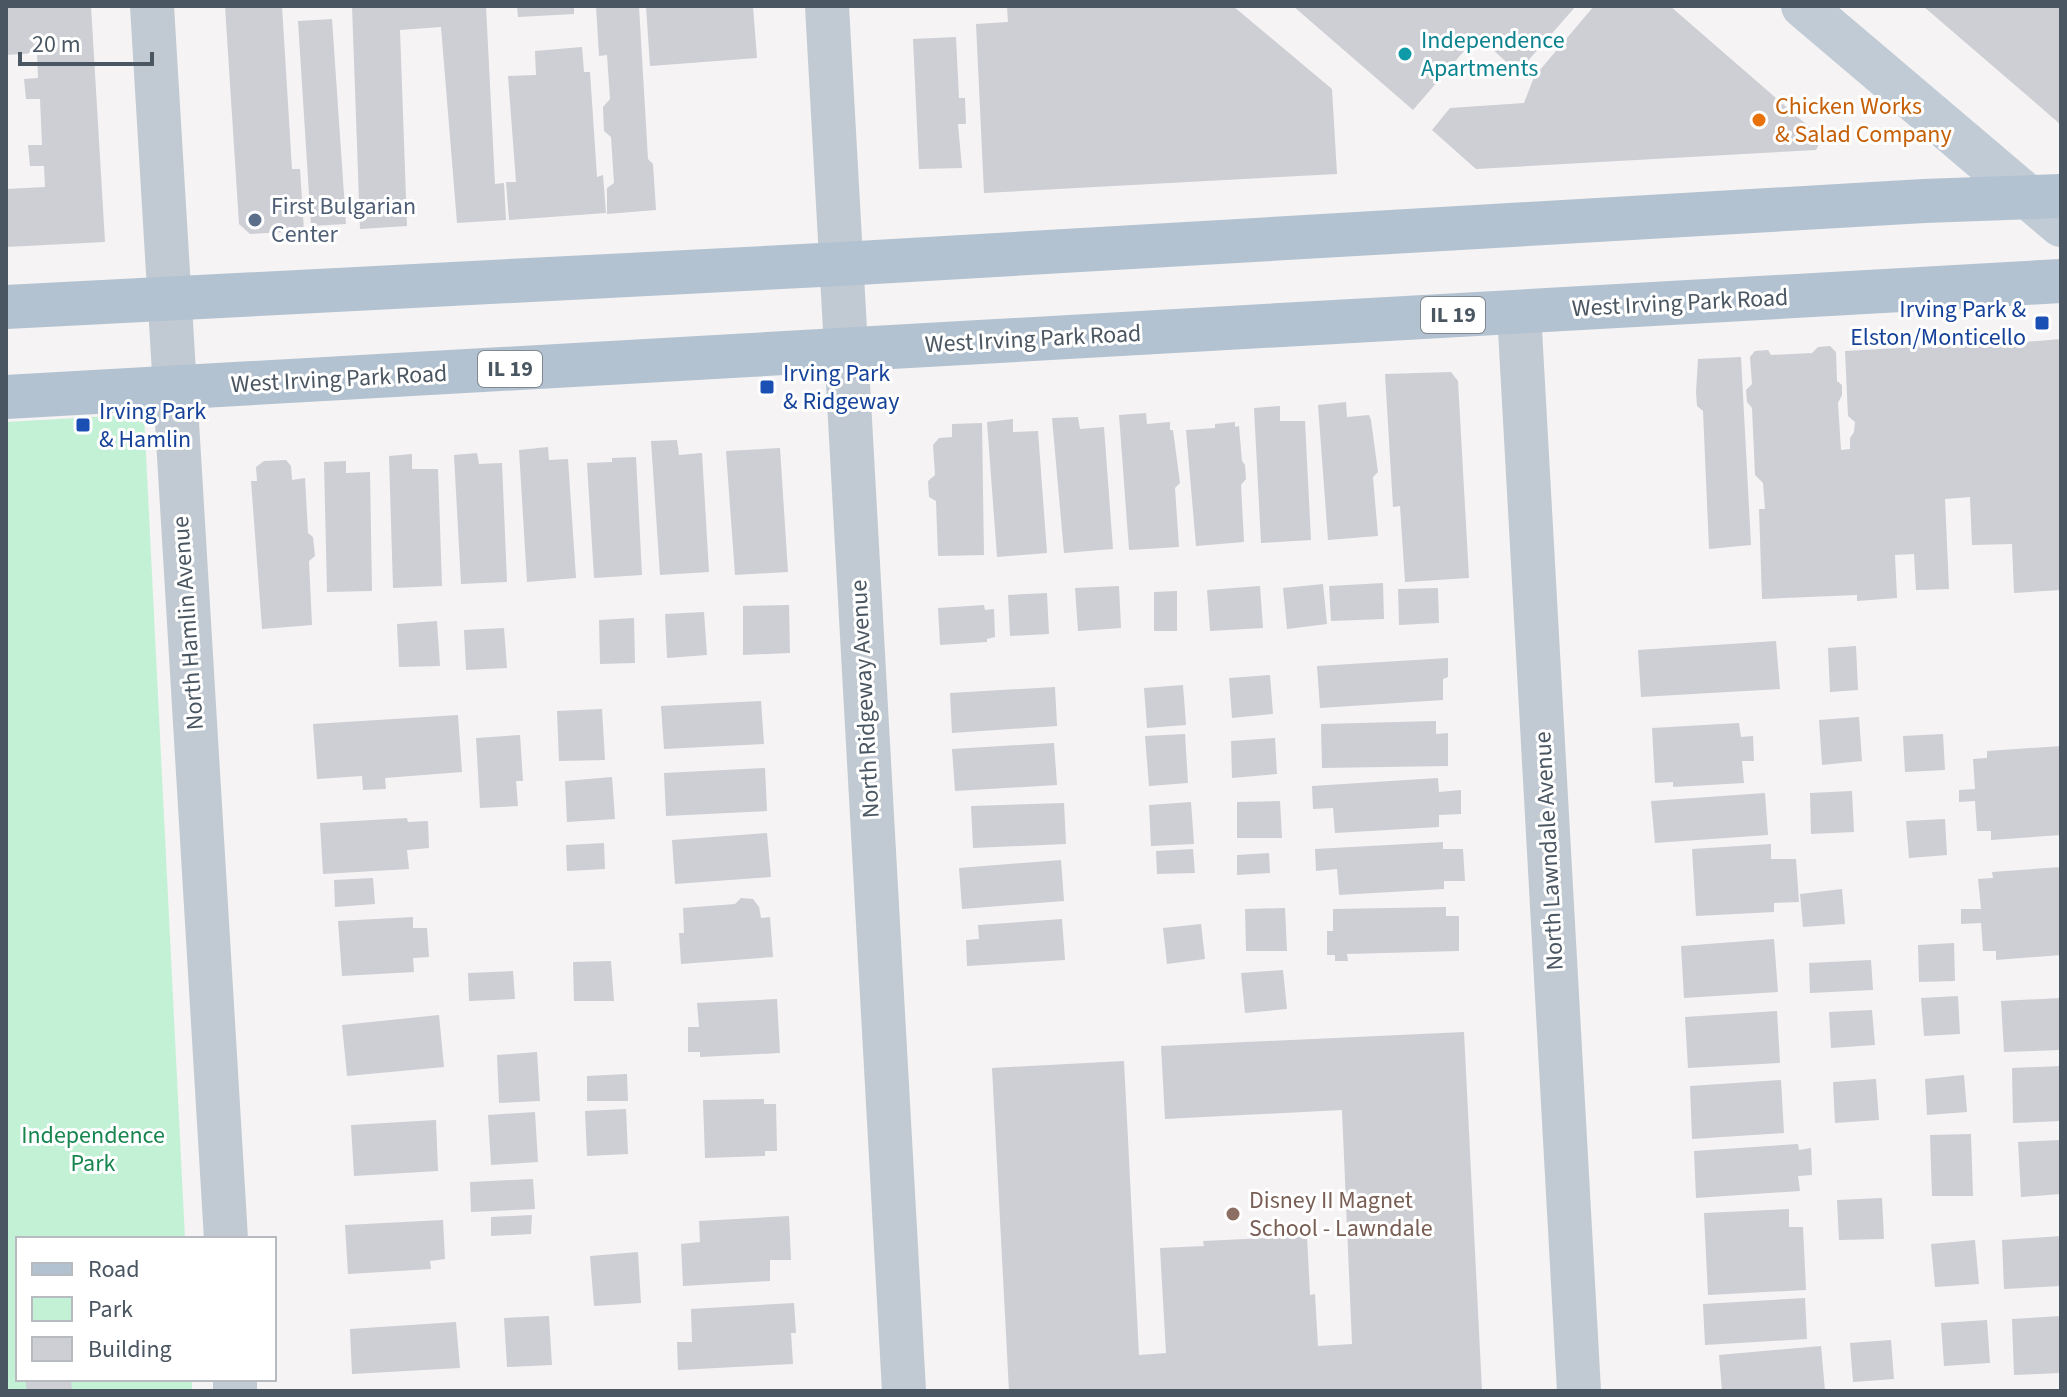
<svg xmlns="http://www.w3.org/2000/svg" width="2067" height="1397" viewBox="0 0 2067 1397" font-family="'Source Sans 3',sans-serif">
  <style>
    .green { fill: #c3f1d5 }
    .building { fill: #cdcfd5 }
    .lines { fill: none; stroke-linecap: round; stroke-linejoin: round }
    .street { stroke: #c1cad2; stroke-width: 44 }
    .secondary { stroke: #c1cbd6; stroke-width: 44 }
    .primary { stroke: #b3c2d1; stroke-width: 44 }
    .culture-dot { fill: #0f9aa8; stroke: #fff; stroke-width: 3 }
    .food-dot { fill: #e8710a; stroke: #fff; stroke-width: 3 }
    .service-dot { fill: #5c6f8a; stroke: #fff; stroke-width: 3 }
    .transit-dot { fill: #1a4fb4; stroke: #fff; stroke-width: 3 }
    .education-dot { fill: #8d6e63; stroke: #fff; stroke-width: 3 }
    .labels { text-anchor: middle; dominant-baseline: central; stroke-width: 6; stroke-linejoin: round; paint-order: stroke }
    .shield { fill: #fff; stroke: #808990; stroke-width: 2 }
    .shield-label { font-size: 22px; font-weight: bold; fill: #4a5661 }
    .culture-label { font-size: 24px; fill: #0d838f; stroke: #fff; text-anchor: start }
    .food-label { font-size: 24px; fill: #c56008; stroke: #fff; text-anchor: start }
    .service-label { font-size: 24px; fill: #4e5e75; stroke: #fff; text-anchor: start }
    .street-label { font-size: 24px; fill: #4a5661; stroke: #fff }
    .transit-label { font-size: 24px; fill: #164399; stroke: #fff; text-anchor: start }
    .park-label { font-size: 24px; fill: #17864f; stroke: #fff }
    .education-label { font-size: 24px; fill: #785e54; stroke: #fff; text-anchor: start }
  </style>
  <rect width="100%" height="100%" fill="#f5f3f3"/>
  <path class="green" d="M144 414 185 1239H18V1379H192V1391H6V422Z"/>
  <path class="building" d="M6 6H91L105 242 6 247V189L45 187 44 166H30L28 145H42L40 99H26L24 79 38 78 37 53 6 55Z
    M225 6H282L292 169H300L304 231 250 234 239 224Z
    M352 6H486L495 184 504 183 506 220 457 223 441 27 400 30 407 226 360 229Z
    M517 6H574V14L518 17Z
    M596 6H639L648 159 653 164 656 210 607 214V188L614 183 611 137 604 131 603 107 610 99 607 55 599 56Z
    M646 6H753L757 58 650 66Z
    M1007 6H1233L1332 89 1337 174 984 193 976 24 1008 22Z
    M1293 6H1576L1518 72 1477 36 1413 110Z
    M1594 6H1670L1822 138 1816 150 1476 169 1432 130 1450 108 1524 103 1534 77Z
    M1923 6H2061V125L2023 92Z
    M332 19 346 224 311 226 298 21Z
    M956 37 959 98H965L966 124H958L962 168 919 169 913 39Z
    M582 47 584 72H590L597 177 603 175 606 213 509 220 506 182H516L508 76 536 75 535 51Z
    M1982 338 1988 345 2061 339V590L2014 593 2012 544 1972 545 1970 497 1945 499 1949 589 1916 590 1914 554 1895 555 1897 598 1857 601V595L1762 599 1759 509H1765L1763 483 1755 475 1752 408 1747 402 1746 390 1752 384 1750 357 1755 351 1768 350 1771 355 1812 353 1818 347 1830 346 1836 352 1837 381 1842 385V395L1838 403 1841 450 1850 449V438L1854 432 1855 422 1848 416 1845 351 1898 348 1905 342 1915 341 1920 348 1967 345 1972 339Z
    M1741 357 1751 545 1709 549 1703 411 1697 406 1696 392 1698 359Z
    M1451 372 1458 381 1469 578 1405 582 1400 506 1393 507 1385 374Z
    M1346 402 1347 417 1369 415 1371 420 1378 472 1373 477 1378 536 1328 540 1318 405Z
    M1280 406V421H1305L1311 540 1261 543 1254 408Z
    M1146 413 1147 424 1170 422V430H1173L1180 483 1175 488 1179 547 1129 550 1119 415Z
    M1078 417 1080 429 1104 427 1113 549 1064 553 1052 418Z
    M1013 419V432L1038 431 1047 553 997 557 987 422Z
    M1235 422V427L1239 426 1242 461 1245 465 1246 479 1241 485 1244 542 1196 546 1186 430 1215 428V424Z
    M982 423 984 555 938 556 936 501 929 497 928 481 935 475 933 445 939 438 952 437V424Z
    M677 440 679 455 702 453 709 572 660 575 651 441Z
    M548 447 549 460 568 459 576 578 527 582 519 450Z
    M780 448 788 572 735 575 726 451Z
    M477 453 479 464 502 463 507 582 461 584 454 455Z
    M412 454V469H438L442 586 393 588 389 456Z
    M636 457 642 575 594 578 587 463 612 462V458Z
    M286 460 291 466 292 480 305 478 308 533 313 537 315 556 309 561 312 625 262 629 251 481H257L256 467 264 461Z
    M346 461V473L370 472 372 591 327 592 324 462Z
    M1383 583 1384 619 1331 621 1329 586Z
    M1323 584 1327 624 1287 629 1283 588Z
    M1119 586 1121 628 1078 631 1075 588Z
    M1260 586 1263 628 1210 631 1207 590Z
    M1438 588 1439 623 1399 625 1398 589Z
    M1177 591V631H1154V592Z
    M1047 593 1049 634 1010 636 1008 595Z
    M789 605 790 653 743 655V606Z
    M984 605 985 610 994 609 995 637 987 639V642L940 645 938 608Z
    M704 612 707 655 667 658 665 614Z
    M634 618 635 663 600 664 599 620Z
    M437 621 440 666 399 667 397 624Z
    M504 628 507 668 466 670 464 630Z
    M1776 641 1780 689 1641 697 1638 650Z
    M1856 646 1858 690 1830 692 1828 648Z
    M1448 658V677L1443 679V700L1320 708 1317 666Z
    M1270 675 1273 714 1232 718 1229 678Z
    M1183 685 1186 725 1147 728 1144 688Z
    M1055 687 1057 726 952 733 950 693Z
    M761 701 764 744 664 749 661 706Z
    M602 709 605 760 559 761 557 711Z
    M458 715 462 772 385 778 386 789 363 790 362 776 317 779 313 724Z
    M1859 717 1862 761 1822 765 1819 720Z
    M1436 721V734L1448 733V766L1322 768 1321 724Z
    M1739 723 1741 737 1753 736 1754 761H1742L1744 783 1673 787V782L1655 783 1652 728Z
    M1185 734 1188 783 1149 786 1145 736Z
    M1943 734 1945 770 1905 772 1903 736Z
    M520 735 523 781H516L518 806 480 808 476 738Z
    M1275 738 1277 774 1232 778 1231 741Z
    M1054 743 1057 785 955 791 952 749Z
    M2061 746V835L1991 840V831H1977L1975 801 1959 802V790L1975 789 1973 759 1987 758V751Z
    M765 768 767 811 666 816 664 773Z
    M612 777 615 819 567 822 565 781Z
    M1438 778 1439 792 1461 790V814L1439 815V827L1335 833 1333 808 1313 809 1312 786Z
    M1852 791 1854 832 1811 834 1810 793Z
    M1765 793 1768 835 1655 843 1651 801Z
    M1280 801 1282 838H1237V802Z
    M1191 802 1194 844 1151 846 1149 805Z
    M1064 803 1066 844 973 848 971 806Z
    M407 818 408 822 428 821 429 848 407 850 409 869 323 874 320 823Z
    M1945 819 1947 855 1909 858 1906 821Z
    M767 833 771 877 675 884 672 840Z
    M1443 842V849H1463L1465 881H1444V889L1339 895 1337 869 1316 871 1315 849Z
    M604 843 605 869 567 871 566 845Z
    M1771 844V859H1796L1799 902 1774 903V912L1696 916 1692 849Z
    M1193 849 1195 873 1157 874 1156 851Z
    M1269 853 1270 873 1237 875V855Z
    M1061 860 1064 901 962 909 959 868Z
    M2061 867V955L1996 960V951H1983L1981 923 1961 924V909H1981L1978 879 1993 878 1992 872Z
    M373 878 375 904 335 907 334 880Z
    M1842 889 1845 924 1803 927 1800 894Z
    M741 898 753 899 759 907 761 918 770 917 773 957 681 964 679 933H684L683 908 735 904Z
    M1446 907V916H1459V951L1347 954 1348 961H1335V955H1327V931H1333V909Z
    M1285 908 1287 951H1246L1245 909Z
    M413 917V928H427L429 957 413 958 414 972 342 976 338 921Z
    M1062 919 1065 960 967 966 966 940 979 939 978 925Z
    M1201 924 1205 959 1167 964 1163 928Z
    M1774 939 1778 992 1684 998 1681 946Z
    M1954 943 1955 981 1919 982 1918 945Z
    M1871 960 1873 990 1810 993 1809 963Z
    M611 961 614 1001H574L573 962Z
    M1283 970 1287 1009 1245 1013 1241 973Z
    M513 971 515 999 469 1001 468 973Z
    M1958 996 1960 1034 1924 1036 1921 998Z
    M2061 998V1050L2004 1052 2001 1001Z
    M777 999 780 1053 700 1057V1052H688V1027H699L697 1003Z
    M1872 1010 1875 1045 1831 1048 1829 1012Z
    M1777 1011 1780 1063 1688 1068 1685 1017Z
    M439 1015 444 1067 347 1076 342 1025Z
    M1464 1032 1482 1391H1009L992 1068 1124 1061 1139 1355 1166 1353 1160 1248 1204 1246 1203 1241 1307 1236 1310 1295 1315 1294 1318 1346 1352 1344 1342 1110 1165 1119 1161 1046Z
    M537 1052 540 1101 499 1103 497 1055Z
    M2061 1066V1121L2013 1123 2012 1068Z
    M627 1074 628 1101H587V1076Z
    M1964 1075 1967 1112 1927 1115 1925 1079Z
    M1876 1079 1879 1120 1835 1123 1833 1082Z
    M1781 1080 1784 1133 1692 1139 1690 1086Z
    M764 1099V1104H776L777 1151H765V1156L705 1158 703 1100Z
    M626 1109 628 1154 587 1156 585 1111Z
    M535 1112 538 1162 491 1165 488 1115Z
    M436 1120 438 1171 354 1176 351 1125Z
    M1971 1134 1973 1196H1932L1930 1135Z
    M2061 1140V1194L2021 1197 2018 1142Z
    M1798 1144 1799 1150 1811 1148 1812 1175 1798 1176 1800 1191 1696 1198 1694 1151Z
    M533 1179 535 1209 471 1212 470 1182Z
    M1882 1198 1884 1239 1839 1240 1837 1200Z
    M1789 1209V1227H1803L1806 1290 1708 1295 1704 1213Z
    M532 1215 531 1234 491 1236V1217Z
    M789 1216 791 1260H770V1281L683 1286 681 1244 700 1242 699 1221Z
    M443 1220 445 1259 430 1261 431 1269 348 1274 345 1225Z
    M2061 1236V1286L2004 1289 2002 1240Z
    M1975 1240 1979 1284 1935 1287 1931 1244Z
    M638 1252 641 1303 594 1306 590 1256Z
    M1805 1298 1807 1339 1705 1345 1703 1304Z
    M794 1303 796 1333H791L793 1364 678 1370 677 1342H692L691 1309Z
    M549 1316 552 1365 507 1367 504 1318Z
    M2061 1316V1373L2014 1375 2012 1319Z
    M1987 1320 1990 1363 1944 1366 1941 1323Z
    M456 1322 460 1368 352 1374 350 1329Z
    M1891 1340 1894 1379 1853 1382 1850 1343Z
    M1821 1346 1825 1391H1722L1719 1355Z
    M25 1379H71L72 1391H27Z"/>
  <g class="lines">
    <path class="street" d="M152 6 226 1239
      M827 6 904 1391
      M1519 312 1579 1391
      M235 1379V1391"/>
    <path class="secondary" d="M1803 6 2061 225"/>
    <path class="primary" d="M6 307 841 264 1924 201 2061 196
      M6 397 2061 281"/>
  </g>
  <circle class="culture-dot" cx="1405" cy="54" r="8"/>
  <circle class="food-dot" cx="1759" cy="120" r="8"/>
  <circle class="service-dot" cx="255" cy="220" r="8"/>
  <g class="transit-dot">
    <rect x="2034" y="315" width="16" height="16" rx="4"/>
    <rect x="759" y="379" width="16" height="16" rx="4"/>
    <rect x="75" y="417" width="16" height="16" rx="4"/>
  </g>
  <circle class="education-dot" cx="1233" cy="1214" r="8"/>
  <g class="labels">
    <g class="shield">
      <rect x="1421" y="297" width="64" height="36" rx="6"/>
      <rect x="478" y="351" width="64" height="36" rx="6"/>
    </g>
    <g class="shield-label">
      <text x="1453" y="315">IL 19</text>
      <text x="510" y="369">IL 19</text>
    </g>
    <g class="culture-label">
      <text x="1421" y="40">Independence<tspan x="1421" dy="28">Apartments</tspan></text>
    </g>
    <g class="food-label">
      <text x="1775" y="106">Chicken Works<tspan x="1775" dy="28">&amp; Salad Company</tspan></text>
    </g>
    <g class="service-label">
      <text x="271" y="206">First Bulgarian<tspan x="271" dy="28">Center</tspan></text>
    </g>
    <g class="street-label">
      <text transform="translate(1680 303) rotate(-3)">West Irving Park Road</text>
      <text transform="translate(1033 339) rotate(-3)">West Irving Park Road</text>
      <text transform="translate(339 379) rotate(-3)">West Irving Park Road</text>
      <text transform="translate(188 623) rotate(-94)">North Hamlin Avenue</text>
      <text transform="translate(865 699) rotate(-93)">North Ridgeway Avenue</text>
      <text transform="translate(1549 851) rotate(-93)">North Lawndale Avenue</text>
    </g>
    <g class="transit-label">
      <text x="2026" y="309" text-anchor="end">Irving Park &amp;<tspan x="2026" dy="28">Elston/Monticello</tspan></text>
      <text x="783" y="373">Irving Park<tspan x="783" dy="28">&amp; Ridgeway</tspan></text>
      <text x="99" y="411">Irving Park<tspan x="99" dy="28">&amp; Hamlin</tspan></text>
    </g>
    <g class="park-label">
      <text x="93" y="1135">Independence<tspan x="93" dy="28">Park</tspan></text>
    </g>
    <g class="education-label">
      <text x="1249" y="1200">Disney II Magnet<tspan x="1249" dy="28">School - Lawndale</tspan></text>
    </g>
  </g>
  <rect width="2067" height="1397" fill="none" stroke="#4a5661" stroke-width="16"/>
  <rect x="16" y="1237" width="260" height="144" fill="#ffffff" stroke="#b7bbc0" stroke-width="2"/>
  <rect x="32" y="1263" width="40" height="12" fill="#b3c2d1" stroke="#b7bbc0" stroke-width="2"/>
  <text x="88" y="1277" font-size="24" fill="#4a5661">Road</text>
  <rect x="32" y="1297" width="40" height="24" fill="#c3f1d5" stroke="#b7bbc0" stroke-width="2"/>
  <text x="88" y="1317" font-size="24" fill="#4a5661">Park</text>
  <rect x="32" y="1337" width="40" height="24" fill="#cdcfd5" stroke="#b7bbc0" stroke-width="2"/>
  <text x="88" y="1357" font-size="24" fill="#4a5661">Building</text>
  <path d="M20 52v12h132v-12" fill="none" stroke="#4a5661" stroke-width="4"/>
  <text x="32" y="52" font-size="24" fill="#4a5661" stroke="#ffffff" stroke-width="6" paint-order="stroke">20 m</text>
</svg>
